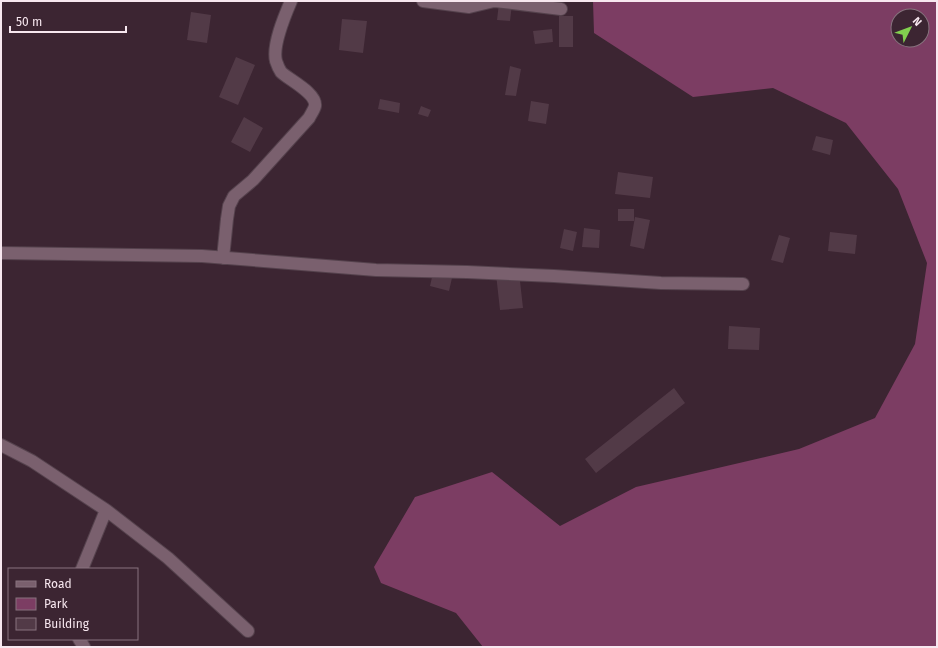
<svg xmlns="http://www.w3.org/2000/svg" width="938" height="648" viewBox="0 0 938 648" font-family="'Fira Sans',sans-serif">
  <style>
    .green { fill: #7c3d63; fill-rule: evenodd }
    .building { fill: #523a47 }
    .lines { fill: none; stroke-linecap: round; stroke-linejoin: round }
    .street-casing { stroke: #55424d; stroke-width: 14 }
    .street { stroke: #7a606e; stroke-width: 12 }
  </style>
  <rect width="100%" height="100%" fill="#3c2532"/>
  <path class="green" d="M593 1H937V647H483L456 613 381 583 374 567 415 497 492 472 560 526 636 487 799 449 875 418 915 344 927 263 898 189 846 123 773 88 693 97 594 33ZM898 16H922V40H898Z"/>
  <path class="building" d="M499 3 512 4 510 21 497 20Z
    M191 12 211 15 207 43 187 40Z
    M559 16H573V47H559Z
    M342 19 367 21 363 53 339 50Z
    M552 29 553 42 535 44 533 31Z
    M236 57 255 65 238 105 219 97Z
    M510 66 521 69 516 96 505 95Z
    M380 99 400 103 399 113 378 109Z
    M531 101 549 104 546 124 528 121Z
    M421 106 431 110 428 117 418 114Z
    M244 117 263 128 250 152 231 142Z
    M816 136 833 140 830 155 812 150Z
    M618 172 653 177 650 198 615 194Z
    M618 209H634V221H618Z
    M635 217 650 220 644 249 630 246Z
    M584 228 600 230 599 248 582 247Z
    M564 229 577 232 573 251 560 248Z
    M830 232 857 235 855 254 828 251Z
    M779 235 790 238 783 263 771 260Z
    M519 272 523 308 500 310 496 274Z
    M433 273 452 278 449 291 430 286Z
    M729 326 760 328 759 350 728 349Z
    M674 388 685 403 596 473 585 459Z"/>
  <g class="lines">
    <defs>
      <path id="street" d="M423 1 469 7 494 1
        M495 1 561 9
        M1 253 202 256 376 270 467 272 554 276 661 283 743 284
        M223 258 227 219 229 206 234 196 253 180 309 118C311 114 314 110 315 106 317 93 289 80 281 72 279 69 277 64 276 61 272 45 285 15 291 1
        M1 445 32 461 106 510 168 558 248 631
        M82 569 106 510
        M79 639 84 647"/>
    </defs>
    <use href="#street" class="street-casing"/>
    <use href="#street" class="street"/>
  </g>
  <rect width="938" height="648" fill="none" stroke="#f7e7ef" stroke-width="4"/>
  <rect x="8" y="568" width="130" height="72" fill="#3c2532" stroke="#87737e"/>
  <rect x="16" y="581" width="20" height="6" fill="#7a606e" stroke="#87737e"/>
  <text x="44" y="588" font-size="12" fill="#f7e7ef">Road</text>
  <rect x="16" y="598" width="20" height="12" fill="#7c3d63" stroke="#87737e"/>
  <text x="44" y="608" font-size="12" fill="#f7e7ef">Park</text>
  <rect x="16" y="618" width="20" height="12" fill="#523a47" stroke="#87737e"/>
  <text x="44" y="628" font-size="12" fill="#f7e7ef">Building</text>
  <g transform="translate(910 28) rotate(48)"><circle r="19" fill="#3c2532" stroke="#87737e"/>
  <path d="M0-3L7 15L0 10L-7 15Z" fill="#82d04f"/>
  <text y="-6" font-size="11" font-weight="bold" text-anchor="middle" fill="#f7e7ef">N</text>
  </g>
  <path d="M10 26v6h116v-6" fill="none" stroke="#f7e7ef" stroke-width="2"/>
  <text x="16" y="26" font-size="12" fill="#f7e7ef" stroke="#3c2532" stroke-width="3" paint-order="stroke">50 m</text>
</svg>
